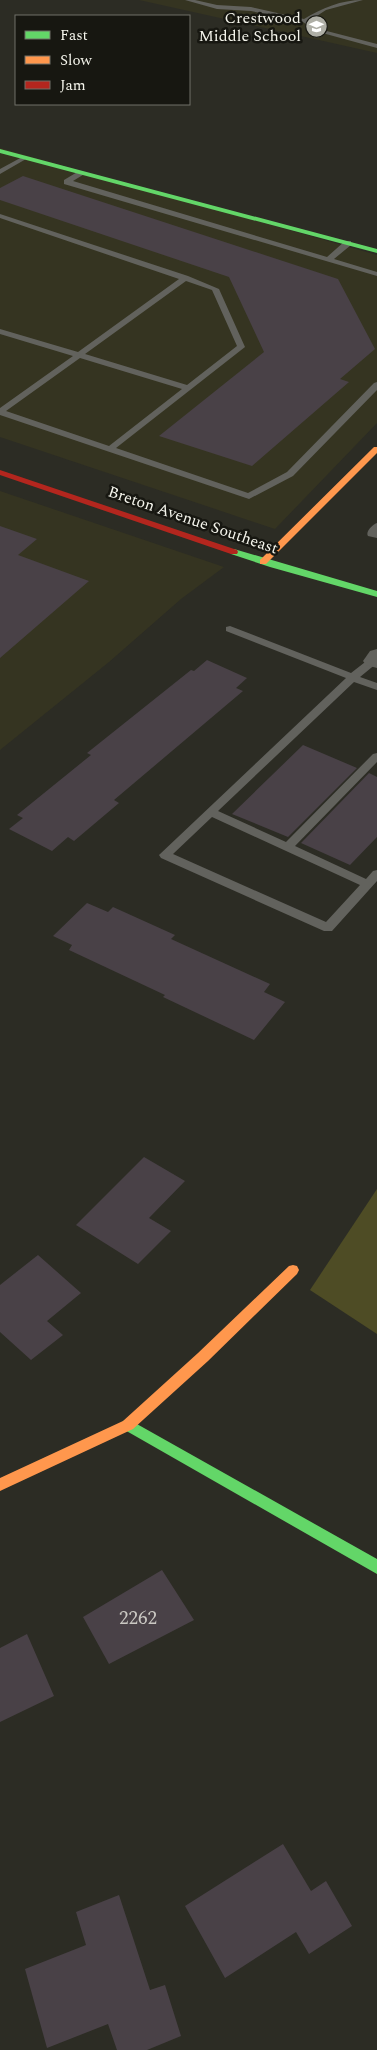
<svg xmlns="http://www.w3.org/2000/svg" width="377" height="2050" viewBox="0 0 377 2050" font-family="Spectral,serif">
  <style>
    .built { fill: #353421 }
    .green { fill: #4e4c25 }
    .building { fill: #494147 }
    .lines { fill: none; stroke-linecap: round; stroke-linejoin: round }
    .lane { fill: #62625d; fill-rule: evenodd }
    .street { fill: #62625d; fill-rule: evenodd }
    .fast { fill: #63d668; fill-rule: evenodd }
    .slow { fill: #ff974d; fill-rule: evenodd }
    .jam { fill: #b3261e; fill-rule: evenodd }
    .labels { text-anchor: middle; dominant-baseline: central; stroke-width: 5; stroke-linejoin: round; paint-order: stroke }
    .far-poi-label { font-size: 16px; fill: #f5f5ec; stroke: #171711; text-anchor: end }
    .far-street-label { font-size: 16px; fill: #f5f5ec; stroke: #171711 }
    .near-number-label { font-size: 19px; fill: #cac8c3 }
  </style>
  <rect width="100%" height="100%" fill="#2c2c24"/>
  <path class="built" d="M139 0H377V53Z
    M0 148 377 255V423L275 529 0 437Z
    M0 491 224 567 181 599 109 662 0 750Z"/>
  <path class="green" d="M377 1189V1334L310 1290Z"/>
  <path class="building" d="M23 176 338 279 375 349 340 379 349 382 252 466 159 436 264 352 229 277 0 200V188Z
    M0 526 37 539 18 555 89 581 0 658Z
    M207 660 247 678 236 688 243 691 114 800 119 803 74 841 68 837 52 851 9 829 23 818 17 815 91 755 87 753 191 670 194 671Z
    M303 745 357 768 288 837 232 814Z
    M369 773 377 777V837L350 865 301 843Z
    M87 903 108 912 113 907 175 935 171 939 270 984 264 992 285 1002 254 1040 163 997 165 995 69 950 72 945 53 936Z
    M144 1157 185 1181 149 1218 171 1231 138 1264 76 1225Z
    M38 1255 81 1293 47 1321 63 1335 31 1360 0 1332V1285Z
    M162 1570 194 1620 109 1664 83 1617Z
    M27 1634 54 1696 0 1722V1648Z
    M283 1844 311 1891 326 1881 352 1926 309 1954 296 1932 225 1978 185 1906Z
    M119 1895 150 1990 165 1985 181 2036 147 2050H117L108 2024 47 2048 25 1969 86 1945 76 1912Z"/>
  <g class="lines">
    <path class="lane" d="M185 0H195L217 5 251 7 304 19C322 8 341 0 363 0L326 10 309 21 319 29 377 44V48L315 31 303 22 251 11 217 9Z
      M24 156 27 158 26 159 0 174V169Z
      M79 171 86 173 73 181 327 257 345 241H351V245L334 259 377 272V276L64 184V180Z
      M0 214 188 276 219 289 245 347 116 448 248 493 287 472 374 383 377 382V390L293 476 249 499 0 415V408L73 356 0 334V329L78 352 179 279 0 218ZM186 281 212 290 237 346 187 385 85 354ZM80 358 182 389 109 446 6 411Z
      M377 523V538L368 536C365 532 373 524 377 523Z
      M230 626 351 673 369 659H377V663L360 677 377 683V690L354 682 218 811 286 842 373 754 377 753V762L295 846 366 879 373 871 377 870V881L332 931H324L161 858 159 855 346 678 226 631V627ZM212 817 360 885 326 922 173 854Z"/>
    <path class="street" d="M377 649V668L366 665 363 661 370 651Z"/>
    <path class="fast" d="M0 149 377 249V253L0 153Z
      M234 549 377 591V597L270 567 231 554 230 552Z
      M128 1419 377 1559V1574L123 1429 121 1425 123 1421Z"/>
    <path class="slow" d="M374 447H377V453L266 564H260V560Z
      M293 1265 297 1266 299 1270 297 1274 208 1361 133 1429 0 1491V1478L123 1421 198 1353 289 1266Z"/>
    <path class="jam" d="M0 470 237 550 238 552 237 554H231L0 475Z"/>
  </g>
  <defs>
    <symbol id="school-disc" viewBox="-11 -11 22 22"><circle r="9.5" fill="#afafa6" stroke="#171711"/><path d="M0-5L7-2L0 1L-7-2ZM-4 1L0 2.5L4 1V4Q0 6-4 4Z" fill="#fff"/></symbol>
  </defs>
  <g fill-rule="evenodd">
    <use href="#school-disc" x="304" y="14" width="25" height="25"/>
  </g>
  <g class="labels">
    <g class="far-poi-label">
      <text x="301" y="18">Crestwood<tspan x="301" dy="18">Middle School</tspan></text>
    </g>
    <g class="far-street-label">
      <text transform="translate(193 520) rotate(19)">Breton Avenue Southeast</text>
    </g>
    <g class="near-number-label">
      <text x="138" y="1618">2262</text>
    </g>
  </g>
  <rect x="15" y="15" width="175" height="90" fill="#171711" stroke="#707069"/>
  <rect x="25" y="31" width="25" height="8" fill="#63d668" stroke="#707069"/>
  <text x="60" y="40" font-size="15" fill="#f5f5ec">Fast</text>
  <rect x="25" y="56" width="25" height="8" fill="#ff974d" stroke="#707069"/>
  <text x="60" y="65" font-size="15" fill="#f5f5ec">Slow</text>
  <rect x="25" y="81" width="25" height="8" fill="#b3261e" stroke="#707069"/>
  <text x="60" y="90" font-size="15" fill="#f5f5ec">Jam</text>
</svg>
